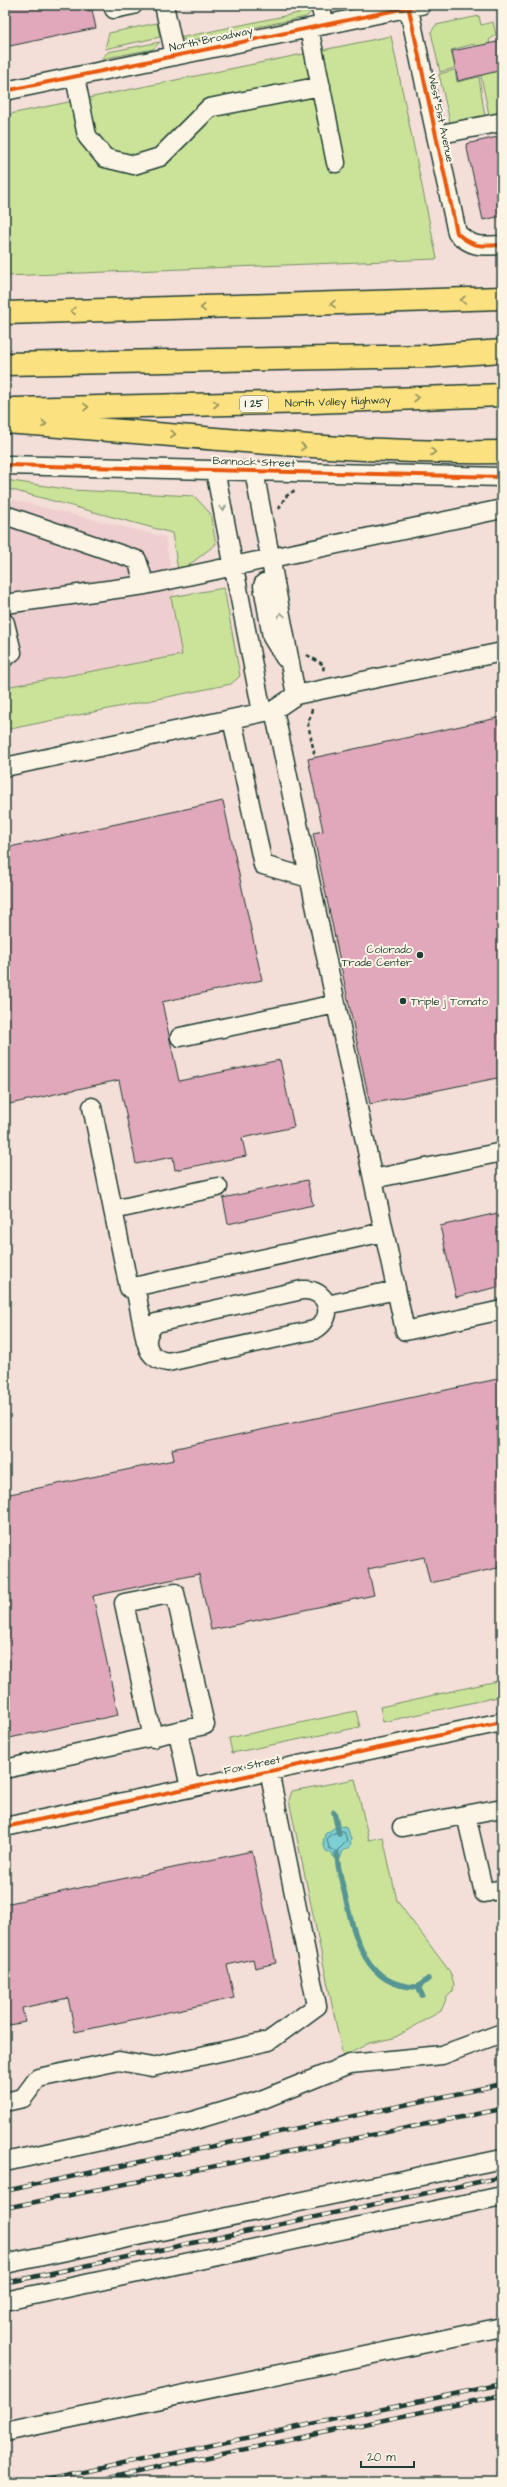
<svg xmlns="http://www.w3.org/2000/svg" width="507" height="2487" viewBox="0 0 507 2487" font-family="'Architects Daughter',sans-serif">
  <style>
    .built { fill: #eececf }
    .green { fill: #cbe399; stroke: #759066 }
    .water { fill: #7dcfd4; stroke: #579594 }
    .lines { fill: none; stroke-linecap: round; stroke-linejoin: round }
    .shore { stroke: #457774; stroke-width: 1 }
    .stream { stroke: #579594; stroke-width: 5.5 }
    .building { fill: #e0a8ba; stroke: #1f3d34 }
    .minor-casing { stroke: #1f3d34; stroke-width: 21 }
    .highway-casing { stroke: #1f3d34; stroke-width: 25 }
    .path { stroke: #1f3d34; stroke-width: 2.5; stroke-dasharray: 4 3; stroke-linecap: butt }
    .minor { stroke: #fcf5e5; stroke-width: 18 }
    .highway { stroke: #fbe180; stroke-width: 22 }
    .rail-casing { stroke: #1f3d34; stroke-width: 4.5 }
    .rail { stroke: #fcf5e5; stroke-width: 3; stroke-dasharray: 9; stroke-linecap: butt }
    .cycleway-casing { stroke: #fcf5e5; stroke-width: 6 }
    .cycleway { stroke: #e8590c; stroke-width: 4 }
    .oneway { stroke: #8d8f5a }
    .oneway2 { stroke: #8e998c }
    .poi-dot { fill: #1f3d34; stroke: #fcf5e5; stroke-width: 1.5 }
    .labels { text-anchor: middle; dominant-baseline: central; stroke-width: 4; stroke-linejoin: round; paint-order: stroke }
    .shield { fill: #fcf5e5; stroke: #617469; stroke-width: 1 }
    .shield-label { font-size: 10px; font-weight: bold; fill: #1f3d34 }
    .street-label { font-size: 11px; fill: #1f3d34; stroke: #fcf5e5 }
    .poi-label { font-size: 11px; fill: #1f3d34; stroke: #fcf5e5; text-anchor: end }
  </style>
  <rect width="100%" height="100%" fill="#f4ded8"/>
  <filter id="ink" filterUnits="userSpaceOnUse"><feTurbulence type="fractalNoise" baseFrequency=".025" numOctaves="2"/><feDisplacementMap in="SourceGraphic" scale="8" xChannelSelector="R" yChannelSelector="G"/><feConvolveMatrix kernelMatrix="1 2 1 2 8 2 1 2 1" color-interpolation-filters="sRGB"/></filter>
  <g filter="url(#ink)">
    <path class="built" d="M5 498 165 537 186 659 5 694Z"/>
    <path class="green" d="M313 10 306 17 188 41 179 38Z
      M479 16 481 25 493 22 496 35 489 40 496 71 502 70V117L490 119 474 44 451 50 455 68 440 72 431 32 436 25Z
      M157 23 160 37 105 49 109 33Z
      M391 36 437 259 5 276V115Z
      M160 42 153 49 101 59 108 52Z
      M455 70 457 82 479 77 485 118 456 125 450 122 439 74Z
      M5 480 72 490 194 496 210 513 216 544 180 572 178 570 172 533 5 488Z
      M224 588 240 676 231 684 5 730V687L182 655 171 597Z
      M502 1680V1696L383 1722 380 1707Z
      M356 1711 360 1727 232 1753 229 1738Z
      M355 1779 369 1840 383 1837 397 1901 450 1972 454 1984 453 1991 447 1997 441 2011 394 2038 369 2043 343 2057 289 1800 292 1791Z"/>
    <path class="water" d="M345 1826 351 1838 350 1847 343 1851 340 1859 336 1860 331 1853 326 1851 323 1843 325 1834 334 1828Z"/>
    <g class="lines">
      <path class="shore" d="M340 1831H344L347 1841 336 1852 329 1848 327 1839 330 1835Z"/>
      <path class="stream" d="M334 1812 339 1834
        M337 1853C337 1867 342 1882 345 1895 354 1935 365 1988 418 1987L428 1979
        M418 1987 422 1995"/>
    </g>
    <path class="building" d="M5 5H87L88 11 92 10 96 28 5 47Z
      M502 41V70L458 81 452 51Z
      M502 136V216L483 220 466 144Z
      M502 717V1077L370 1104 313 833 323 831 308 759Z
      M223 801 262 980 162 1002 170 1040 179 1081 280 1060 294 1127 242 1138 246 1156 175 1170 173 1157 136 1164 119 1080 5 1105V848Z
      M307 1180 313 1205 228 1224 223 1198Z
      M502 1212V1286L456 1297 440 1226Z
      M502 1378V1567L430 1583 424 1557 368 1569 374 1595 211 1630 199 1574 93 1596 118 1715 5 1739V1495L174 1460 172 1449Z
      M252 1851 276 1963 255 1968 253 1959 227 1965 234 1998 75 2032 68 1998 22 2008 25 2022 5 2026V1904Z"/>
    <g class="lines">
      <defs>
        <path id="minor" d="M113 5 114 9 133 5
          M164 5 175 56
          M320 5 325 25
          M408 5 457 233C473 248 481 246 502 245
          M309 28 336 163
          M75 77 87 136 105 158 134 165 160 157 209 108 321 86
          M5 91 421 5
          M436 135 502 122
          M5 465 502 477
          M215 470 262 712
          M254 471 296 695
          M5 515 137 560 145 585 502 509
          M264 583 263 586 272 637 285 658
          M5 604 145 585
          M5 623 12 652 5 657
          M274 710 405 1331 502 1310
          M232 719 263 865 309 878
          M5 767 274 710 296 695 502 652
          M180 1037 336 1004
          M92 1107 129 1288 384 1232
          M373 1179 502 1152
          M113 1210 218 1187
          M135 1287 146 1342
          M302 1290C328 1288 337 1318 314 1330L168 1362C146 1359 140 1338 156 1323Z
          M327 1305 396 1290
          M178 1732 190 1788
          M5 1769 205 1725 175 1593 124 1603 153 1738
          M466 1815 484 1893 502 1889
          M5 1827 502 1722
          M402 1827 502 1808
          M5 2102 23 2098 38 2078 119 2061 152 2067 269 2041 317 2006 269 1771
          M5 2162 192 2121 261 2100 350 2064 442 2055 502 2033
          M5 2264 502 2159
          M5 2301 502 2196
          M5 2432 502 2327"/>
        <g id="highway">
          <path d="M5 313 502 298"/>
          <path d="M5 364 432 356 502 351"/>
          <path id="s1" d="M14 409 313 402 502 395"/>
          <path d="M5 422C171 433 336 454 502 452"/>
        </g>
      </defs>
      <use href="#minor" class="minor-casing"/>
      <use href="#highway" class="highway-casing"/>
      <path class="path" d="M279 509 285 497 295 490
        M307 655 324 665 323 671
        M312 709 308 724 315 757"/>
      <use href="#minor" class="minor"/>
      <use href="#highway" class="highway"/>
      <defs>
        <path id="rail" d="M5 2191 502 2084
          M5 2208 502 2109
          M5 2283 502 2177
          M37 2482 502 2384
          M90 2482 502 2395"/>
      </defs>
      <use href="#rail" class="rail-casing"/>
      <use href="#rail" class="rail"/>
      <defs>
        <path id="cycleway" d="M408 5 457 233C473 248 481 246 502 245
          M5 91 421 5
          M5 465 502 477
          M5 1827 502 1722"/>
      </defs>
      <use href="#cycleway" class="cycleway-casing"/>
      <use href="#cycleway" class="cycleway"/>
    </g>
    <defs><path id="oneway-chevron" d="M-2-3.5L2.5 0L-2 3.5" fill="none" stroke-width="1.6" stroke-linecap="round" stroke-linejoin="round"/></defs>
    <g class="oneway">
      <use href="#oneway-chevron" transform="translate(463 300) rotate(178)"/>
      <use href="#oneway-chevron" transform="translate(333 304) rotate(178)"/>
      <use href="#oneway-chevron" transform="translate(203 308) rotate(178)"/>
      <use href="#oneway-chevron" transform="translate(73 311) rotate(178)"/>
      <use href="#oneway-chevron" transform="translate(416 398) rotate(-2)"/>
      <use href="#oneway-chevron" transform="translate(216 404) rotate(-1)"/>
      <use href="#oneway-chevron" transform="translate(86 407) rotate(-1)"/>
      <use href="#oneway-chevron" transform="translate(44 424) rotate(3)"/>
      <use href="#oneway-chevron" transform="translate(173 434) rotate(5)"/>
      <use href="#oneway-chevron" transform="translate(303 447) rotate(4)"/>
      <use href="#oneway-chevron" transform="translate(433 452) rotate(1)"/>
    </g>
    <g class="oneway2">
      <use href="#oneway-chevron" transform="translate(223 508) rotate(79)"/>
      <use href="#oneway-chevron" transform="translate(281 615) rotate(-100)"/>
    </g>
  </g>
  <g class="poi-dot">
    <circle cx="420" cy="955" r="4"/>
    <circle cx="403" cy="1001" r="4"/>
  </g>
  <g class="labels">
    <rect class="shield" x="240" y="396" width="28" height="16" rx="3"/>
    <g class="shield-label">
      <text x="254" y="404">I 25</text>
    </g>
    <g class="street-label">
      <text transform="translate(211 39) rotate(-12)">North Broadway</text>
      <text transform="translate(441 118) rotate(78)">West 51st Avenue</text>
      <text stroke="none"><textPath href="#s1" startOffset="324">North Valley Highway</textPath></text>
      <text transform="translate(254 462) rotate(2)">Bannock Street</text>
      <text transform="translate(252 1765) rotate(-12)">Fox Street</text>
    </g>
    <g class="poi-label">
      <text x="412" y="949">Colorado<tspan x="412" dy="13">Trade Center</tspan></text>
      <text x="411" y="1001" text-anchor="start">Triple j Tomato</text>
    </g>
  </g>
  <rect width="507" height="2487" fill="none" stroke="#fcf5e5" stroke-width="20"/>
  <rect x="10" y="10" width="487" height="2467" fill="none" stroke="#1f3d34" stroke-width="1.5" filter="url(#ink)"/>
  <path d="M361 2461v6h53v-6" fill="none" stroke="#1f3d34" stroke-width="2"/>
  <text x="367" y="2461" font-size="12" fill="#1f3d34" stroke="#fcf5e5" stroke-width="3" paint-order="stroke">20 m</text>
</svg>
